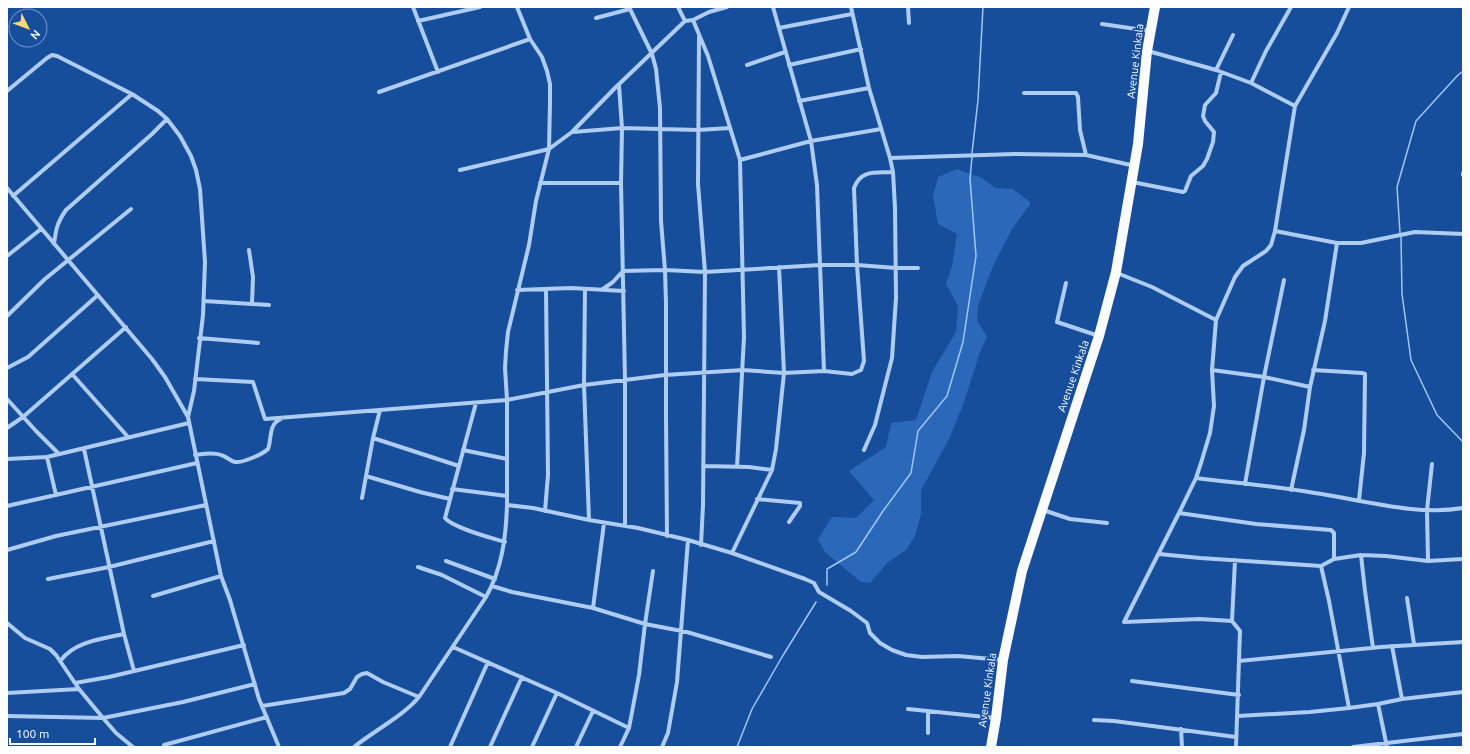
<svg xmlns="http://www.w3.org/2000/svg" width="1470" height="754" viewBox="0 0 1470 754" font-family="Ubuntu,sans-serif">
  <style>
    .green { fill: #2b68ba }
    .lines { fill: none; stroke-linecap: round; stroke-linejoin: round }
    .stream { stroke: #a1c6f5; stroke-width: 1.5 }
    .street { stroke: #afccf2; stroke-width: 4 }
    .primary { stroke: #fafcff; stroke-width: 10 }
    .labels { text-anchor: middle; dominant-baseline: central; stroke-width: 3.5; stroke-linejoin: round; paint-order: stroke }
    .street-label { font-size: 11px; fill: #fff; stroke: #174e9c }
  </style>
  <rect width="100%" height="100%" fill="#174e9c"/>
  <path class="green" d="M957 169 982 178 995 188 1013 189 1031 203 1012 229 993 266 978 306 977 320 987 337 980 352 963 405 949 439 921 490V514L915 536 906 550 888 562 870 583 861 582 825 552 818 539 832 517 856 518 874 500 849 471 886 447 891 423 916 420 932 372 956 332 958 306 946 284 952 266 957 234 938 224 933 196 938 177Z"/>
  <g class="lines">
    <path class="stream" d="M972 153 978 100 983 7
      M1400 233 1397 187 1416 121 1457 76 1463 71
      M1401 237 1402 294 1411 360 1437 415 1463 442
      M827 585V569L856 552 883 511 911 473 918 431 947 396 963 342 976 256 970 179 972 157
      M737 747 752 709 782 657 816 602"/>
    <path class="street" d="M413 7 438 72
      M629 7 652 54 656 69 660 108 661 221 665 270 666 303V417L667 536
      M678 7 685 21
      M773 7 811 141 817 185 824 371
      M851 7 869 88 890 158 893 172 895 208 896 298 892 358 875 425 864 450
      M908 7 909 23
      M596 18 630 9
      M693 20 708 56 740 160 744 337 737 467
      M418 21 480 7
      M1102 24 1150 31
      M779 28 852 14
      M699 36 698 184 705 272 703 505 701 545
      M1148 51 1216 70 1251 83 1295 106
      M747 65 785 52
      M789 65 861 49
      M1216 70 1233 35
      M1251 83 1266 51 1291 7
      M619 85 622 128 621 183 625 380V526
      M7 91 47 58 52 55 57 56 132 94 158 111 167 119 180 136 191 156 196 170 200 189 205 262 203 315 194 391 188 417
      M379 92 530 39
      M1024 93H1076L1078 97 1080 130 1086 155
      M799 101 869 88
      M573 132 622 128 698 130 730 128
      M890 158 1015 154 1086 155 1135 166
      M740 160 811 141 881 129
      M460 170 549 149 572 132 615 88 685 21 693 20 709 12 727 7
      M1463 173V175
      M1132 182 1183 192 1185 191 1191 176 1203 166 1207 159 1213 142 1214 132 1205 121 1203 116 1205 105 1216 93 1221 72
      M540 183H621
      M7 188 152 359 165 377 188 417 221 576 230 600 259 699 279 747
      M13 196 132 94
      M1275 231 1337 243H1361L1415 232 1463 234
      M54 244C56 229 57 223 66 210L152 134 167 119
      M249 250 253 277 252 303
      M7 256 41 229
      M1117 273 1152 287 1216 320
      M1066 283 1057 322 1099 336
      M585 289 584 385 589 520
      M603 289 613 282 623 271 665 270 705 272 820 265H857L896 268H918
      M517 290 571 288 624 291
      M204 301 269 305
      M7 316 45 279 131 209
      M199 338 258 343
      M7 368 28 357 98 295
      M1212 370 1264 377 1310 387
      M1313 370 1362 373 1365 374 1364 453 1359 500
      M72 374 128 437
      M195 379 253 382 265 419 507 400 584 385 665 375 743 370 784 373 824 371 852 374 861 370 864 361 857 265 854 188C861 169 876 173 893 172
      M7 399 36 431 59 454
      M476 403 445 518C453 528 492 538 505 542
      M7 428 23 417 126 327
      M373 438 459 466
      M84 449 124 634 134 671
      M463 450 507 459
      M195 455C203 454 213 452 221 455 226 456 230 461 235 462 243 463 263 454 268 449 272 439 268 424 281 419
      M47 457 56 495
      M7 459 47 457 189 423
      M703 466 749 467 772 470
      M366 476 420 492 450 499
      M1196 478C1236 483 1276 486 1315 493 1362 500 1416 516 1463 508
      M1245 484 1264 377 1284 280
      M452 489 507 496
      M1291 490 1304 430 1310 387 1325 321 1337 243
      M362 498 373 438 380 410
      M757 499 800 503V506L789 522
      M507 505 533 508 589 520 638 528 688 540 732 553 805 579 814 583 819 592 851 611 867 623 870 633 880 643 892 650 906 655 922 657 958 656 1002 660
      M7 506 197 463
      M1043 510 1070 519 1107 523
      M545 511 548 475 546 289
      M1179 513 1256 524 1331 530 1334 533V559
      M7 550 56 536 206 505
      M732 553 772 470 776 449 784 373 779 267
      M1159 554 1200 558 1321 566 1334 559 1361 555 1386 556 1428 561 1463 559
      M1361 555 1365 591 1373 648
      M1235 560 1232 621 1240 631 1236 747
      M446 561 495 579
      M1428 561 1427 510 1432 464
      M1321 566 1329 601 1349 708 1378 704 1387 747
      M418 567 442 575 486 597
      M48 579 109 567 214 541
      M492 586 512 592 593 608 645 624 687 632 771 657
      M153 596 221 576
      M1407 598 1414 644
      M593 608 604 523
      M1232 621 1200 619 1124 622 1179 513 1196 478 1201 463 1210 433 1214 406 1212 370 1216 320 1235 277 1243 266 1266 251 1271 245 1275 231 1295 106 1337 33 1349 7
      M7 623 25 638 50 649 56 655 79 689 103 718 116 733 133 747
      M1392 646 1402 699
      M453 647 557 693 629 728
      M61 660C76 641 102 639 124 634
      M1239 661 1381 647 1463 642
      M1132 681 1239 695
      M75 683 109 677 244 645
      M7 693 79 689
      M1378 704 1402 699 1463 692
      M262 706 344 693 350 689 357 677 362 674 367 673 383 682 419 697
      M908 709 995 718
      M7 716 103 718 183 702 255 684
      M1238 716 1310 712 1349 708
      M1094 720 1114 721 1236 737
      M1181 729 1182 747
      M928 733V711
      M164 745 267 717
      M354 747C375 730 402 717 419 697L486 597C502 569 506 537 507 505V400L505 368 506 351 508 332 529 245 536 201 549 149 550 103V84L547 71 542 57 530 39 517 7
      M450 747 488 662
      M490 747 522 677
      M532 747 557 693
      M576 747 593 711
      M620 747 629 728 639 675 645 624 653 571
      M662 747 668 733 677 682 688 540
      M1353 747 1463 734"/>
    <path class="primary" d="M991 747 996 718 1003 660 1022 571 1099 336 1116 272 1138 144 1147 51 1155 7"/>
  </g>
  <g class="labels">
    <g class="street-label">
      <text transform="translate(1135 61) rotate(-83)">Avenue Kinkala</text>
      <text transform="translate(1073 376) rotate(-71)">Avenue Kinkala</text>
      <text transform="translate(987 690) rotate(-82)">Avenue Kinkala</text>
    </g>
  </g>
  <rect width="1470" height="754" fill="none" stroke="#ffffff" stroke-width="16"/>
  <g transform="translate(28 28) rotate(132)"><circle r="19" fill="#174e9c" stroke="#7495c4"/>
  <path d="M0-3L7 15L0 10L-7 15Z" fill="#ffd970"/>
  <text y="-6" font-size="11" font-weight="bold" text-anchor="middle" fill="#ffffff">N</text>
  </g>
  <path d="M10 738v6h85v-6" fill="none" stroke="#ffffff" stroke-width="2"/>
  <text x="16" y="738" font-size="12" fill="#ffffff" stroke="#174e9c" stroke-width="3" paint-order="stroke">100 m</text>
</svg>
